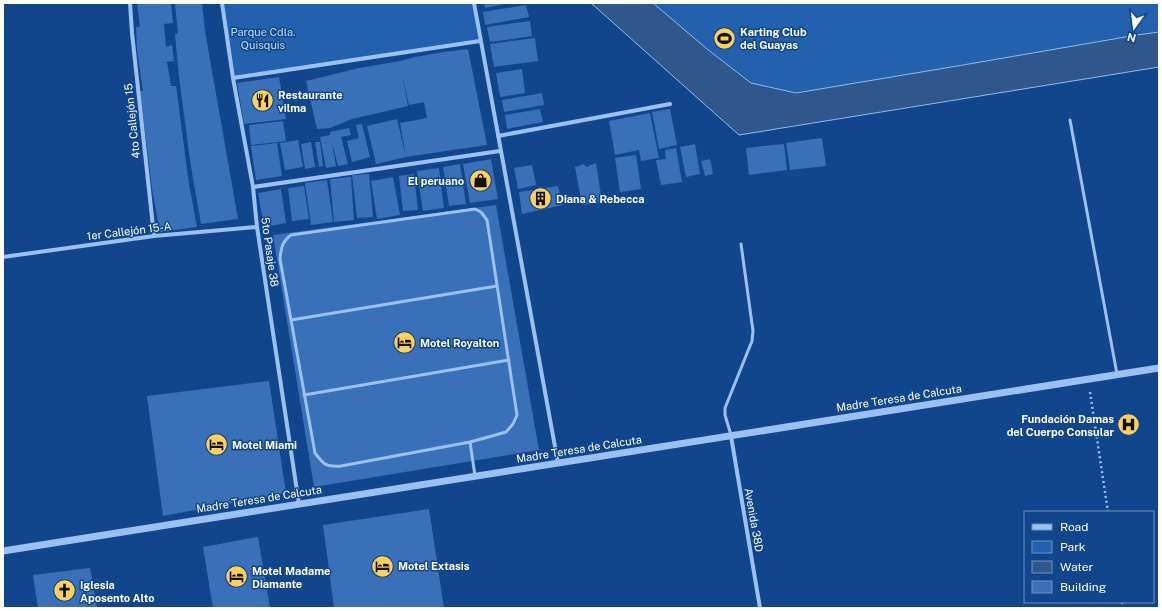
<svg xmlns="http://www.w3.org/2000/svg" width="1162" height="611" viewBox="0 0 1162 611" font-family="'Public Sans',sans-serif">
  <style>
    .green { fill: #2360ad }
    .water { fill: #2f578c; stroke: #8cbcf5 }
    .building { fill: #3a70b7 }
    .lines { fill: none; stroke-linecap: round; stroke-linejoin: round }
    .path { stroke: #9ac1f2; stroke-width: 2.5; stroke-dasharray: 2 3; stroke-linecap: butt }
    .service { stroke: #9ac1f2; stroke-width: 3 }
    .minor { stroke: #9ac1f2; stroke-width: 4 }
    .tertiary { stroke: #9ac1f2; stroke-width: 7 }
    .labels { text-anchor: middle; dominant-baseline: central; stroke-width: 3; stroke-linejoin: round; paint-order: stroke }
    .park-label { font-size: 11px; fill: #c1dcfd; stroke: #11468d }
    .poi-label { font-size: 11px; font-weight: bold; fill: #fff; stroke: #11468d; text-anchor: start }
    .street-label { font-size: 11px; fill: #fff; stroke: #11468d }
  </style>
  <rect width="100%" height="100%" fill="#11468d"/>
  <path class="green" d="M222 3H474L480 41 233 78Z
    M653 3H1159V32L1137 35 963 65 796 93 752 83 707 49Z"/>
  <path class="water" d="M591 3H653L707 49 751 83 796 93 963 65 1137 35 1159 32V67L739 135Z"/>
  <path class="building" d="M137 3H171L173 23 164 24 166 47 172 45 174 61 155 63 167 62 171 86H176L189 184 197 227 160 232 152 189 140 91H143L137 50 136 27H140Z
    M175 3H202L205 31 238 219 201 224 191 167 179 77 175 34 178 33Z
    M484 3H504V4L485 8Z
    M526 5 529 17 485 25 483 12Z
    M530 21 532 36 490 42 487 27Z
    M535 38 538 61 494 67 490 44Z
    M468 49 487 145 406 157 400 123 427 118 424 102 409 105 403 78 408 106 352 119 330 128 317 129 306 81 359 68 400 61 415 57 444 52Z
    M522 69 525 93 500 97 496 73Z
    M279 77 286 119 244 124 237 83Z
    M542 93 544 105 504 112 502 100Z
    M540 109 543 122 507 129 505 115Z
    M670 109 677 145 659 149 652 112Z
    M650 113 659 158 641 161 639 150 615 155 609 121Z
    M397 119 406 157 376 164 367 126Z
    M283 121 286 141 251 145 249 125Z
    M362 124 370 157 352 162 347 141 359 138 356 125Z
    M349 128 351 135 341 137 348 164 338 166 332 142 336 166 326 168 320 137 330 135V132Z
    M822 138 826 166 790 170 786 143Z
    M298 140 303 167 285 170 280 143Z
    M311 142 315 167 305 169 301 144Z
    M315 142H320L323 166 319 167Z
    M277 143 282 176 256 180 251 146Z
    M695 144 700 174 686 177 680 147Z
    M784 144 787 170 749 175 746 148Z
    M676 148 682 182 661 185 656 160 666 159 665 150Z
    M636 155 641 189 620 192 615 158Z
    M491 159 498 199 470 203 463 164Z
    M710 159 713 174 705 176 701 161Z
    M596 163 602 202 582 205 575 167 584 164 586 167Z
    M460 164 466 204 449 206 443 167Z
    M532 165 536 185 518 189 514 168Z
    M439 168 444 208 423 211 417 171Z
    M369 174 373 217 357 218 352 175Z
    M414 174 418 210 403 211 399 176Z
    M351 177 354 220 334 222 330 179Z
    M393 177 400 215 377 219 371 181Z
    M327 180 333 222 311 225 305 183Z
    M304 186 309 219 292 221 288 188Z
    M558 186 563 205 522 214 519 192Z
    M281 189 286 223 264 227 258 193Z
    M496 205 539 450 314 487 273 235Z
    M269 381 286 493 163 516 147 396Z
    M429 509 444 608H334L323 525Z
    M258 537 270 608H213L203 547Z
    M90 568 97 608H38L33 575Z"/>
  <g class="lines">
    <path class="path" d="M1090 392 1108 512
      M1122 602 1123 608"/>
    <path class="service" d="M1070 120 1117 374
      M475 209 481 212 487 220 517 415 513 424 506 432 492 436 470 442 341 466C326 467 324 465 315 453L280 259C281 248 282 242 291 235Z
      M291 320 497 286
      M304 395 509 360
      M731 435 725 415V408L752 341 753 331 741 244
      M470 442 475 476"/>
    <path class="minor" d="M130 3 132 33 154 236
      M222 3 233 78 253 187 257 227 299 504
      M474 3 558 463
      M233 78 480 41
      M498 136 670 104
      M253 187 500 151
      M3 257 154 236 257 227
      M731 436 760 608"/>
    <path class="tertiary" d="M3 551 1159 368"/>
  </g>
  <defs>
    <symbol id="stadium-disc" viewBox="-11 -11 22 22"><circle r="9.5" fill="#ffd15b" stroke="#11468d"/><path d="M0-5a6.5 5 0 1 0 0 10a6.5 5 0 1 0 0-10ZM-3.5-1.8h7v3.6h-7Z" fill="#111"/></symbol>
    <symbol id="restaurant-disc" viewBox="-11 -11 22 22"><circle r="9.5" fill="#ffd15b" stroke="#11468d"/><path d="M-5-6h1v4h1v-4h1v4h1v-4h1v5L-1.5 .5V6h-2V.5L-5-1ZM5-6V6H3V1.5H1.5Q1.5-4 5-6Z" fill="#111"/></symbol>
    <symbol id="shop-disc" viewBox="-11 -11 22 22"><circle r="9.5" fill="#ffd15b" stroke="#11468d"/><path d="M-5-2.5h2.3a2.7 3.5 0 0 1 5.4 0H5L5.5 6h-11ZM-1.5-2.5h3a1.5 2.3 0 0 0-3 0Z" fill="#111"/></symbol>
    <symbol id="building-disc" viewBox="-11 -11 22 22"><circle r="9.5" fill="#ffd15b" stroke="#11468d"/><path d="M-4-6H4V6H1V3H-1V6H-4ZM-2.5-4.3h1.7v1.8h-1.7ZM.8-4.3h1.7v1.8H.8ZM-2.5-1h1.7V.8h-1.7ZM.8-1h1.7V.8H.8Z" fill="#111"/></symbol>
    <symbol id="hotel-disc" viewBox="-11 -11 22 22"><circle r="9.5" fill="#ffd15b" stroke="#11468d"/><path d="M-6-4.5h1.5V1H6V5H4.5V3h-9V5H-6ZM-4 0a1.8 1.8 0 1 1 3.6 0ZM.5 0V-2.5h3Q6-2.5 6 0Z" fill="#111"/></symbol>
    <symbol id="hospital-disc" viewBox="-11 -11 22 22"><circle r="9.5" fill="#ffd15b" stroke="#11468d"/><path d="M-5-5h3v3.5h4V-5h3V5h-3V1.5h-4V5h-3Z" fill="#111"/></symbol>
    <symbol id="church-disc" viewBox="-11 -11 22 22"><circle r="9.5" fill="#ffd15b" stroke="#11468d"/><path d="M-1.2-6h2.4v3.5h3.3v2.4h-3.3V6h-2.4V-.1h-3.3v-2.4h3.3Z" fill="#111"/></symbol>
  </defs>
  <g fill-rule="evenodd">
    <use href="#stadium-disc" x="712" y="26" width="25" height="25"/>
    <use href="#restaurant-disc" x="250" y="88" width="25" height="25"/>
    <use href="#shop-disc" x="468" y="168" width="25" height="25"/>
    <use href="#building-disc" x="528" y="186" width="25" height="25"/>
    <use href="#hotel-disc" x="392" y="330" width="25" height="25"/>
    <use href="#hospital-disc" x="1116" y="412" width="25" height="25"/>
    <use href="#hotel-disc" x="204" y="432" width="25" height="25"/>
    <use href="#hotel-disc" x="370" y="554" width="25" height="25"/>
    <use href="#hotel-disc" x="224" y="564" width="25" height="25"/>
    <use href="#church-disc" x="52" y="578" width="25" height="25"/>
  </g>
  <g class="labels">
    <g class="park-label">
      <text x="263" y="32">Parque Cdla.<tspan x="263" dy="13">Quisquis</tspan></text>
    </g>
    <g class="poi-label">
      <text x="740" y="32">Karting Club<tspan x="740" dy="13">del Guayas</tspan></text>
      <text x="278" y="95">Restaurante<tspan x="278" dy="13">vilma</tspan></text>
      <text x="464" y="181" text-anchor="end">El peruano</text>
      <text x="556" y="199">Diana &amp; Rebecca</text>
      <text x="420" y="343">Motel Royalton</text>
      <text x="1114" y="419" text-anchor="end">Fundación Damas<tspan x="1114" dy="13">del Cuerpo Consular</tspan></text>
      <text x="232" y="445">Motel Miami</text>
      <text x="398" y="566">Motel Extasis</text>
      <text x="252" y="571">Motel Madame<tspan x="252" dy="13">Diamante</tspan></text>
      <text x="80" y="585">Iglesia<tspan x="80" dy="13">Aposento Alto</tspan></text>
    </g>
    <g class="street-label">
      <text transform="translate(132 121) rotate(-96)">4to Callejón 15</text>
      <text transform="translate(129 231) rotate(-7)">1er Callejón 15-A</text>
      <text transform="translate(270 252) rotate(82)">5to Pasaje 38</text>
      <text transform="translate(899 398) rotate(-9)">Madre Teresa de Calcuta</text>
      <text transform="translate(579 449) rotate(-9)">Madre Teresa de Calcuta</text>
      <text transform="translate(259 499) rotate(-9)">Madre Teresa de Calcuta</text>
      <text transform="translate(754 520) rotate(80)">Avenida 38D</text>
    </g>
  </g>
  <rect width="1162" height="611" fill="none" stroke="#ffffff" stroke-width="8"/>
  <rect x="1024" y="511" width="130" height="92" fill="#11468d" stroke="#7090bb"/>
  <rect x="1032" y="524" width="20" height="6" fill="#9ac1f2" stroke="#7090bb"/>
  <text x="1060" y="531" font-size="12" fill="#ffffff">Road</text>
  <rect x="1032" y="541" width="20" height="12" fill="#2360ad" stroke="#7090bb"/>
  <text x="1060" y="551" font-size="12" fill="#ffffff">Park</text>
  <rect x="1032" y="561" width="20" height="12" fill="#2f578c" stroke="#7090bb"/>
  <text x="1060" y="571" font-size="12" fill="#ffffff">Water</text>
  <rect x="1032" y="581" width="20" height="12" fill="#3a70b7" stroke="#7090bb"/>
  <text x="1060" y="591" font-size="12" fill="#ffffff">Building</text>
  <g transform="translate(1134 28) rotate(194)" stroke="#11468d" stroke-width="3" paint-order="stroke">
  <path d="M0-3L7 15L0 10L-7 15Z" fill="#ffffff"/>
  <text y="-6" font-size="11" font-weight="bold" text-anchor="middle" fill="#ffffff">N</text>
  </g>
</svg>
